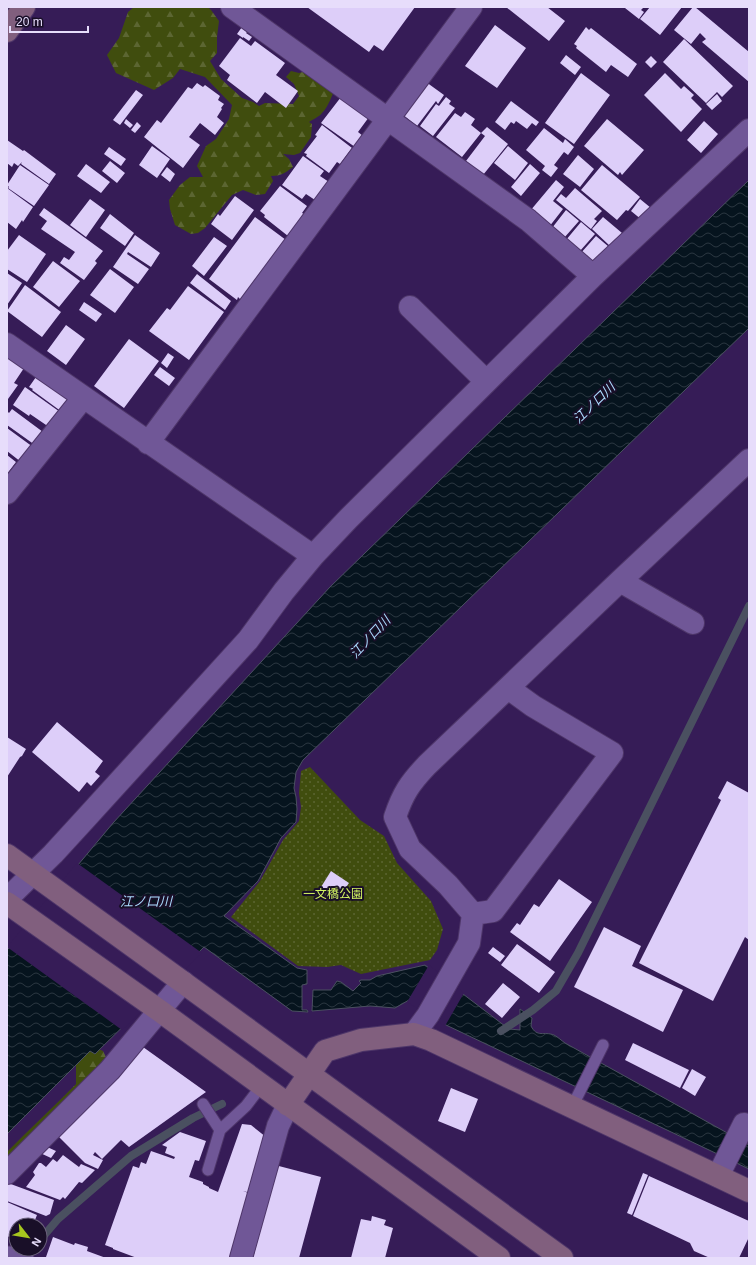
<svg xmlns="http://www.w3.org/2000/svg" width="756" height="1265" viewBox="0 0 756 1265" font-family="Helvetica,'Noto Sans JP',sans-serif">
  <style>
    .forest { fill: url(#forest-firs) }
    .park { fill: url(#park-dots) }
    .water { fill: url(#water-waves); stroke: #4a5060 }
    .pier { fill: #361c57 }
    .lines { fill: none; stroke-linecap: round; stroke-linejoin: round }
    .stream { stroke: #4a5060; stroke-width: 8 }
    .building { fill: #ddcef9 }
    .lane-casing { stroke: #4e3669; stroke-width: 13 }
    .street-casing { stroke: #4e3669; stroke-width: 24 }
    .secondary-casing { stroke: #4e3669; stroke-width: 24 }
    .lane { stroke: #705797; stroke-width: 11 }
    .street { stroke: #705797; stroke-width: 22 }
    .secondary { stroke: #815f7e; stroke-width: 22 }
    .labels { text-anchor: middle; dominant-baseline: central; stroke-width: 4; stroke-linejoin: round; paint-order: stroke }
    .park-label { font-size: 12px; fill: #d4f663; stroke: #190f28 }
    .water-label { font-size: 13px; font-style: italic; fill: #aadafd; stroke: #190f28 }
  </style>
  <defs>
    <pattern id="forest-firs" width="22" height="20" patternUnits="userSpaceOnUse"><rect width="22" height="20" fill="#404d0e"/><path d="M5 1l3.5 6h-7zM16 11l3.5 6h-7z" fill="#5c6632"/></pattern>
    <pattern id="park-dots" width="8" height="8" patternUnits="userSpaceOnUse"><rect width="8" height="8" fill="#404d0e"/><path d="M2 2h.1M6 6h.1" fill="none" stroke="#5c6632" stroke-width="1.8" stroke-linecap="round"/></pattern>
    <pattern id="water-waves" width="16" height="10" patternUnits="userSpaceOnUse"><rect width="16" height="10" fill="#06141e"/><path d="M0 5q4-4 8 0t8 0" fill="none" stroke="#2a3640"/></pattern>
  </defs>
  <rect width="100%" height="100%" fill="#361c57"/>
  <path class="forest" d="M134 7H208L211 10 219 21 217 37V53L210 61 221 79 242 98 253 102 259 106 265 103 293 104 299 96 294 84 286 77 291 71 299 73 313 69 336 88C331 96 329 106 322 113 319 117 313 119 309 122L312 124 311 137 300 153 294 155 283 154 289 159 293 167C285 173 281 176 271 176L273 181 265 194 256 195 243 190 232 195 205 228 198 233 191 234 175 225 170 209 169 200 180 185 190 177H203L197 166 206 146 216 139 229 119 232 105 205 77 180 69 173 78 154 90 116 73 107 55 119 38 128 12Z
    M94 1047 103 1051 110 1065 7 1165V1152C29 1129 54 1107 76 1084V1063L84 1053Z"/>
  <path class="park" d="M310 767 360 820 384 836 397 863 431 901 443 929 437 950 430 960 361 974 341 965 327 967 298 966 231 917 260 881 283 840 299 821 301 807 299 793 301 771Z"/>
  <path class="water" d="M749 180V328L303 760 296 772 294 788 296 797 297 809 296 822 281 838 258 881 224 916 297 968 307 970V984L302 985V1010H307L308 1012 292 1011 204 947 95 1054 90 1051 7 1134V950L113 823 330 587Z
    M425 965 501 1023 509 1029 520 1030V1009L532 1018 531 1026C537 1038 544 1031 554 1035 558 1037 562 1041 565 1043L749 1145V1169L446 1025 409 1000 395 1008 370 1006 312 1011 313 990H331L337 981 341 982 353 991 361 983 359 981 361 980H370L377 976Z"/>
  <path class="pier" d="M77 863 202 953 122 1030 7 947Z
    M429 965 464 993 445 1026 407 1002Z"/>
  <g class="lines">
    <path class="stream" d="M501 1031 533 1010 556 991 578 953 749 606
      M40 1240 58 1219 131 1156 193 1118 222 1104
      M26 1258 33 1249"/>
  </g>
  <path class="building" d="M307 7H415L383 51 374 45 369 52Z
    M506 7H547L565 21 549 41Z
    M626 7H641L643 8 641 10 644 12 639 19 625 8Z
    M650 7H682L660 35 640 19Z
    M693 7H695L749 52V82L702 42 706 39 700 33 691 44 674 30Z
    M495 25 526 48 497 88 465 66Z
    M242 27 248 31 246 33 252 37 249 41 243 37V38L237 34Z
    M586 27 589 30 591 28 637 64 628 77 611 65 606 72 576 48 577 46 574 44Z
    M240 38 251 46 255 41 285 63 276 75 298 91 286 108 265 92 257 103 227 80 230 75 219 66Z
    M684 39 733 86 722 97 717 92 706 103 663 62Z
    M566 55 581 67 575 75 560 63Z
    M651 56 657 62 651 68 645 62Z
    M581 73 610 95 574 144 545 123Z
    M665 73 681 89 684 86 694 95 691 98 702 109 681 132 644 95Z
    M426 82 444 95 438 104 436 101 417 126 402 114Z
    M197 83 203 87 205 85 220 96 218 100 224 104 221 108 222 109 217 117 224 123 215 135 200 123 189 137 200 145 183 168 144 137 157 120 161 123 188 87 192 89Z
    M136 90 143 95 120 125 113 120Z
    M717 94 722 101 712 110 706 104Z
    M341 97 369 117 358 132 363 136 355 147 321 123Z
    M446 97 451 101 449 104 455 108 433 136 420 126 436 104 439 106Z
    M511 101 539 122 536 126 532 123 527 129 516 121 514 124 511 122 505 130 495 122Z
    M465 112 475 119 471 125 481 133 462 157 436 137 455 113 461 117Z
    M126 119 133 125 130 128 124 123Z
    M607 119 644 150 622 175 620 172 618 175 584 146Z
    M704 121 718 134 701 153 687 140Z
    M137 122 141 126 135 133 131 130Z
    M322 125 352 148 340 164 337 162 329 173 306 156 307 154 304 153 317 136 315 135Z
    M487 127 508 144 483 175 466 161 485 136 481 133Z
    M544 128 563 143 565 139 574 147 568 155 564 152 554 165 558 168 551 177 542 170 545 166 526 150Z
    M7 140 23 151 24 150 56 174 49 184 21 164 22 162 18 166 14 163 12 167 7 163Z
    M152 146 170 159 157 178 139 165Z
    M508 146 528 163 515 180 494 163Z
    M109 147 126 159 121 166 104 154Z
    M578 155 594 169 580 187 563 174Z
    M303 156 324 171 320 176 329 182 315 200 306 194 302 199 282 185Z
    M110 161 125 173 117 183 102 171Z
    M86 164 110 182 101 193 77 176Z
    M530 164 540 173 521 196 511 187Z
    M20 165 49 185 34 206 8 188 9 187 7 185Z
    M602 165 640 197 628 211 626 210 617 220 581 190Z
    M167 167 175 174 170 182 161 175Z
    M556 180 564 187 553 201 563 209 549 227 530 211Z
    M280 186 307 206 302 213 304 214 288 236 264 217 265 215 260 211Z
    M7 188 33 207 23 222 22 220 16 229 7 222Z
    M575 188 602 211 594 219 597 221 591 229 556 200 561 194 566 198Z
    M235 196 254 210 232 240 211 224 218 214 220 216Z
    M90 199 105 210 86 237 70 225Z
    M640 199 651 208 642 220 631 211Z
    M44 208 103 251 95 261 97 263 84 280 60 263 64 257 69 260 75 252 41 229 47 221 39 215Z
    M566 210 579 221 564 238 552 228Z
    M110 214 134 233 125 246 100 228Z
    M255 217 286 240 241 300 238 297 237 300 209 279Z
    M603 217 622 233 610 246 592 229Z
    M581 222 595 234 580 251 566 240Z
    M19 235 46 254 27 282 7 269V251Z
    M135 235 160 253 151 267 128 252 127 254 149 269 138 284 113 267Z
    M596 236 609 247 593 266 580 254Z
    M214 237 227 246 204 276 192 266Z
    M53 261 80 281 59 307 33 287Z
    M110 269 134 287 115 313 90 295Z
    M7 273 22 283 7 305Z
    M197 274 231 301 225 310 190 283Z
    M25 285 61 312 42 337 7 311Z
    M188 286 224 312 189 360 149 331 167 308 170 310Z
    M84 302 102 314 96 322 79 310Z
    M66 325 85 339 66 365 47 351Z
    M129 339 159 361 124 408 94 386Z
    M168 353 174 357 167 368 161 363Z
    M7 356 24 368 14 383 18 385 8 399 7 398Z
    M160 367 175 378 169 386 154 375Z
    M36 377 72 400 62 412 32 390 33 389 29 387Z
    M25 387 60 412 49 427 30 414 29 416 13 405Z
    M12 409 43 432 35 445 7 425V411L9 413Z
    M7 428 33 447 21 462 7 451Z
    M7 455 16 462 7 474Z
    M57 722 103 761 95 772 100 776 91 786 87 782 79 792 32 752Z
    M7 737 26 749 22 756 20 757 7 777Z
    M727 781 749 793V940L745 937 713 1001 639 963 721 800 718 798Z
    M331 871 349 883 338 899 321 887Z
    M559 879 592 902 550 961 510 932 517 923 520 925 534 904 539 907Z
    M604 927 641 946 632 966 683 990 663 1032 574 987Z
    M517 944 555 972 539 993 501 965Z
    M493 947 505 956 500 962 488 953Z
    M503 983 520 997 502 1018 485 1004Z
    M633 1043 689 1070 680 1088 625 1060Z
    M143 1047 206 1092 129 1147 121 1140 102 1159 95 1152 93 1155 103 1160 98 1169 85 1163 57 1135Z
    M692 1069 706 1077 695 1096 682 1088Z
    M451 1088 478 1099 465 1132 438 1121Z
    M242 1124 251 1125 266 1137 251 1193 243 1191 251 1194 229 1258H137L113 1249V1248L105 1245 133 1166 139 1168 141 1162 146 1164 151 1151 174 1159 175 1157 165 1153 167 1147 162 1145 180 1132 206 1141 199 1161 195 1160 189 1177 203 1182V1184L209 1187V1188L218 1192Z
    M45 1146 56 1151 51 1158 38 1152Z
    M63 1155 79 1167 81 1164 95 1170 82 1183 79 1182 65 1199 63 1197 60 1200 26 1187 35 1175 33 1172 39 1163H41L46 1167 53 1159 57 1162Z
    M275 1165 321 1177 299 1258H253L276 1171Z
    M643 1173 648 1175 632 1215 627 1213Z
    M649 1176 749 1221V1237L739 1258H710L694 1251 690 1243 633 1216Z
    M8 1183 54 1200 50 1214 46 1216 7 1201V1186Z
    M7 1202 37 1215 33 1225H16V1240L7 1236Z
    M372 1216 386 1220 384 1225 393 1228 385 1258H351L361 1219 371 1221Z
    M53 1237 74 1245 75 1243 88 1247 87 1251 106 1258H50L46 1257Z"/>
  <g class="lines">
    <defs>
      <path id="lane" d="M203 1104 220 1130
        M572 1107 603 1045
        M208 1170 220 1130 246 1106 262 1085
        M7 1252H17L28 1258"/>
      <path id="street" d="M232 7 528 220 593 276
        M410 307 486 381
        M7 344 313 556
        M148 443 471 7
        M7 493 83 398
        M620 581 693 623
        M7 899 53 854 86 818 248 640 284 591 313 556 348 519 593 276 749 130
        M473 914 493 911 612 753 533 706 508 688
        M414 1034 428 1015 469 943 473 914 448 885 410 849 395 817C403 793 410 783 427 765L620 581 749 460
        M7 1173 110 1070 183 982
        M718 1176 744 1124
        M241 1258 278 1126 288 1105"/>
      <path id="secondary" d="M7 31 24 7
        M7 855 177 978 562 1258
        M7 903 160 1011 499 1258
        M288 1105 325 1051 361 1040 414 1034 431 1040 749 1191"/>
    </defs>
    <use href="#lane" class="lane-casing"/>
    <use href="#street" class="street-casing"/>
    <use href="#secondary" class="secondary-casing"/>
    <use href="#lane" class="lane"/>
    <use href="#street" class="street"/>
    <use href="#secondary" class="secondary"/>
  </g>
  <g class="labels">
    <g class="park-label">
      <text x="333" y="894">一文橋公園</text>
    </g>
    <g class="water-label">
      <text transform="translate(594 403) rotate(-44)">江ノ口川</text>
      <text transform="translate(370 637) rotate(-47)">江ノ口川</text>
      <text x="146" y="901">江ノ口川</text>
    </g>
  </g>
  <rect width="756" height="1265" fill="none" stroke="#e7ddfb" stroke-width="16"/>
  <g transform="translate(28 1237) rotate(121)"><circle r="19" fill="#190f28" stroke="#6b617c"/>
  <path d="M0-3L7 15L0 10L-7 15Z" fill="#a7c71e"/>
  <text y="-6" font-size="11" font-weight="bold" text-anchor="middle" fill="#e7ddfb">N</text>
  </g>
  <path d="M10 26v6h78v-6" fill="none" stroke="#e7ddfb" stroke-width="2"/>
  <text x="16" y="26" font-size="12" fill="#e7ddfb" stroke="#190f28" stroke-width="3" paint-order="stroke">20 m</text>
</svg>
